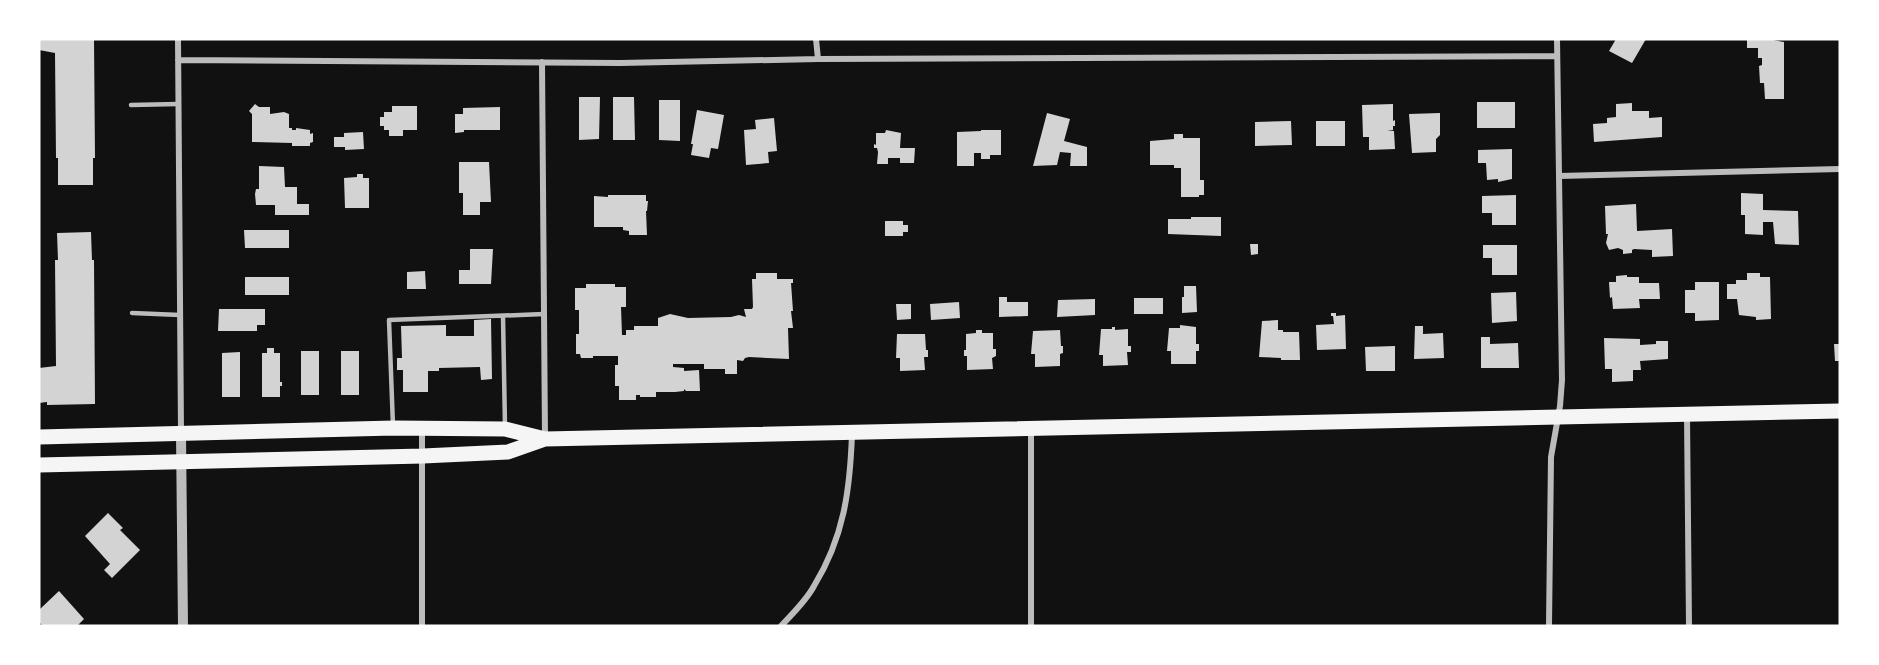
<svg xmlns="http://www.w3.org/2000/svg" width="1879" height="665" viewBox="0 0 1879 665" font-family="'Noto Sans',sans-serif">
  <style>
    .building { fill: #d3d3d3 }
    .lines { fill: none; stroke-linecap: round; stroke-linejoin: round }
    .service { stroke: #bcbcbc; stroke-width: 4.5 }
    .minor { stroke: #bcbcbc; stroke-width: 6 }
    .tertiary { stroke: #bcbcbc; stroke-width: 10 }
    .primary { stroke: #f5f5f5; stroke-width: 15 }
  </style>
  <rect width="100%" height="100%" fill="#111"/>
  <path class="building" d="M39 39H94L95 158H93V185H58V158H56L55 53 39 50Z
    M1616 39H1646L1632 63 1609 51Z
    M1747 39H1768L1784 42V99H1765L1764 83H1760L1759 66 1762 65V58H1758V48H1747Z
    M579 97H600L599 139 579 140Z
    M613 97H634L635 140H613Z
    M659 100H680V141L659 140Z
    M1477 102H1515V128H1477Z
    M1632 103V111H1649V118L1662 117V137L1594 142 1593 124 1607 123V118L1616 117V104Z
    M255 104 259 107H270V114L284 112 289 114V128H292V130H296V128L310 130V134L313 133V142L310 143V146H292V143L252 142V114L249 111Z
    M1393 104V121L1395 120V126H1393V130H1387L1394 131 1395 149 1369 150V137H1363L1362 105Z
    M392 106H417V130H403V136H389V130H384V126H380V117H384V112H392Z
    M500 107V130H464V132L455 133V114H463V108Z
    M697 110 724 115 718 149 711 148 709 158 691 155 693 144H691Z
    M1047 113 1070 119 1064 141 1087 147V166H1070L1071 153 1060 152 1057 165 1033 166Z
    M1440 113V135L1436 139V152L1412 153 1409 114Z
    M774 118 777 151 768 152 769 163 746 165 744 130 756 129 755 120Z
    M1291 121 1292 145 1255 146V122Z
    M1316 121H1345V146H1316Z
    M886 130 901 133 900 148H915L914 163H900V158H888V164H877L878 152 877 148H874V144L876 145V133H885Z
    M981 130H1001V155H990V159H981V153H974V166H957V132L981 131Z
    M363 132 364 149 345 150V147H334V137H344V133Z
    M1174 134H1183V138H1200V180H1204V195H1199V197H1181V168H1174V165H1150V141L1174 139Z
    M1512 149V179L1498 182V179L1487 180 1486 163H1478V150Z
    M459 162H489L491 202H480V215H463V193H459Z
    M259 166 284 167 285 187H297V204H309V215H275V205H256L255 194 256 189H259Z
    M357 174H363V178H369V208H345L344 178 357 177Z
    M1741 193 1763 194V210L1798 211 1799 245 1775 244 1773 222H1763V235L1745 234V215H1741Z
    M608 195H646V201H648L647 211H646L647 235H629V231L623 230V227H594V196L608 197Z
    M1516 195V225H1492V213H1482V196Z
    M1636 204 1637 231 1672 229 1673 256 1652 257V250L1634 249 1632 250V253L1623 254V250L1618 248 1609 250 1606 243 1608 234H1606L1605 206Z
    M1191 217H1221V236L1168 234V219H1191Z
    M885 221H903V225H908V232H903V236H885Z
    M244 230H289V248H245Z
    M91 232 92 260H94L95 404 47 405V402L39 403V368L56 366 55 260H58L57 233Z
    M1250 244H1258V254L1251 255Z
    M1483 245H1517V275H1492V258H1483Z
    M470 249H493L491 284H459V270H470Z
    M425 271 426 289H407V272Z
    M756 273H777V279H793V283H791L793 311H791L793 328H788L789 359 749 357 745 358 743 361 737 360V374H725V369H704V364H673V367L684 368V371L699 370 700 391H686L684 389V391L675 392H656V397H640V395H636V400H619V386H615V365H618V356H593V358H581L580 354H576V334H579V310H575V288H586V284H615V287H626V307H621L622 335H626V330H634V326H658V318L670 314 688 318 731 317 739 315 746 317 744 309H752L753 307 752 279H756Z
    M1747 273H1760V277H1770L1771 319 1756 320V317L1739 315 1737 299H1727V284H1736V280H1747Z
    M1627 275V277H1639V283H1659L1660 299H1639L1640 308 1613 309 1612 297 1610 298 1609 282H1616V276Z
    M245 277H289V295H245Z
    M1695 282H1719V320L1695 321V313H1685V290H1695Z
    M1184 286H1196L1197 312 1182 313V297H1184Z
    M1516 292 1517 321 1492 323 1491 293Z
    M999 297H1007V302H1028V316L999 317Z
    M1134 298H1163V314H1134Z
    M1095 299V315L1057 317 1058 300Z
    M959 302 960 318 931 320 930 304Z
    M896 304H911V319L897 320Z
    M219 309H265V325H257V331H218Z
    M1331 313H1336V316L1345 315 1346 349 1317 350 1316 325 1334 324 1333 316H1331Z
    M491 319 492 379 481 380 480 367 439 368V371H428V392H403V370H397V358H402L401 326 446 325V336H474V320Z
    M1278 320V330H1283V332H1299L1300 360H1281V358L1259 357 1262 321Z
    M1180 325 1196 327V344H1199V351H1196V364H1171V351H1167L1169 328H1180Z
    M1415 326H1423V334L1443 333 1444 358 1414 359Z
    M1112 327H1115V330L1128 329V346H1131V352H1127L1128 365 1103 366V355H1099L1101 329H1112Z
    M976 330H982V333H993V349H996V356L992 358 993 369 967 370V356H964V350H966V334L976 333Z
    M1060 330 1061 346H1063V353L1060 354V366L1035 367V354H1031L1033 331Z
    M897 334H925L926 350H928V357H924L925 370 900 371V358H896Z
    M1481 337H1490V344L1518 343 1519 368H1481Z
    M1604 338 1640 339V345L1656 344V341H1668V359L1640 361 1641 370H1633V381L1612 382V369H1605Z
    M1834 344H1840V361H1835Z
    M1395 346V371H1366L1365 347Z
    M267 348H274V353H280V382H282V386H280V397H262V353H267Z
    M301 351H319V395H301Z
    M341 351H359V395H341Z
    M240 352V397H222V353Z
    M108 513 123 528 120 530 140 550 112 578 104 570 110 564 85 536Z
    M59 591 84 619 77 626H43L39 622V610Z"/>
  <g class="lines">
    <path class="service" d="M131 105 178 104
      M132 313 180 315
      M503 316 505 427
      M393 426 389 320 544 314"/>
    <path class="minor" d="M178 39 181 431
      M816 39 818 59
      M178 60 620 63 818 59 1557 56
      M542 62 545 439
      M1559 176 1840 169
      M1687 415 1689 626
      M422 429V626
      M1031 430V626
      M781 626C793 613 806 601 814 586 844 537 850 490 852 434
      M1549 626 1551 457 1560 406 1562 380 1557 39"/>
    <path class="tertiary" d="M181 434 183 626"/>
    <path class="primary" d="M39 437 394 428 505 429 545 439 1840 411
      M39 465 423 456 508 452 545 439"/>
  </g>
  <rect width="1879" height="665" fill="none" stroke="#ffffff" stroke-width="81"/>
</svg>
